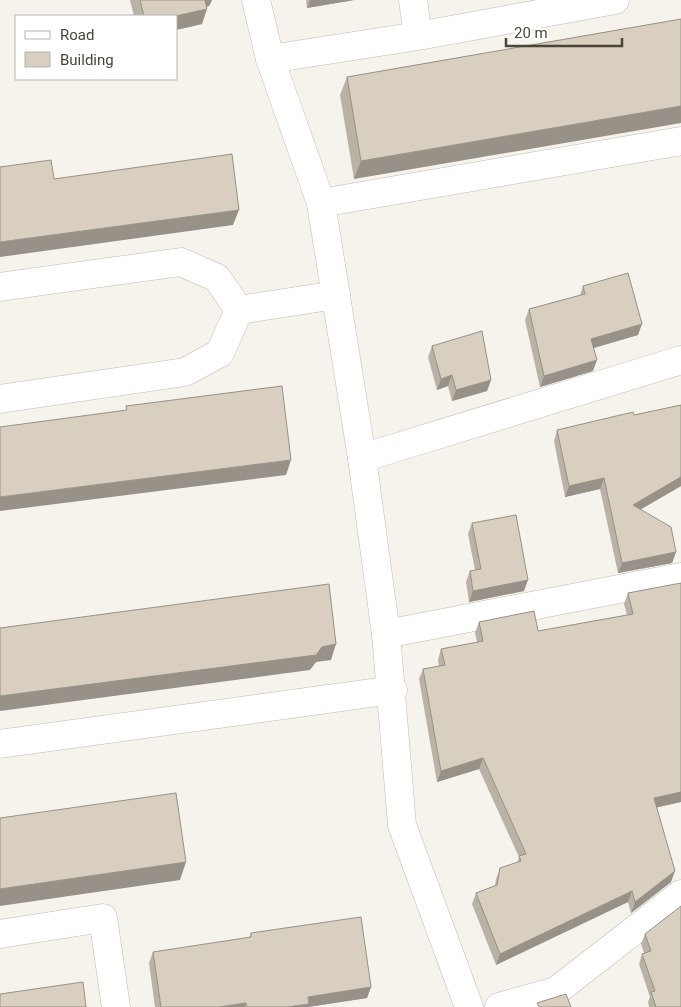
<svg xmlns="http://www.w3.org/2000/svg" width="681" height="1007" viewBox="0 0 681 1007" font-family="Roboto,sans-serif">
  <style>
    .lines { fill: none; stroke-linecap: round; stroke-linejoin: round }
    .minor-casing { stroke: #c2bbae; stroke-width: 29 }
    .tertiary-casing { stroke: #c2bbae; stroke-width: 29 }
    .minor { stroke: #fff; stroke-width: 28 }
    .tertiary { stroke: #fff; stroke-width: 28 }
    .wall { fill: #bab2a6 }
    .shaded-wall { fill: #979187 }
    .building { fill: #d8cfc1; stroke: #979187 }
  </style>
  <rect width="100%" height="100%" fill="#f6f3ec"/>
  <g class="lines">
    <defs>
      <path id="minor" d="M413 0 418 36
        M270 59 418 36 615 0
        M321 203 681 141
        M0 287 181 262 217 278 239 310
        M239 310 336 295
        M0 399 185 372 220 353 239 310
        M362 458 681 360
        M386 634 681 577
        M0 744 393 690
        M0 934 103 918 116 1007
        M499 1007 556 991 681 894"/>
      <path id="tertiary" d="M256 0 270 59 321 203 362 458 386 634 402 825 469 1007"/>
    </defs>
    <use href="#minor" class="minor-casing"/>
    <use href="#tertiary" class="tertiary-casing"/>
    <use href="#minor" class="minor"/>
    <use href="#tertiary" class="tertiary"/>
  </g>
  <path class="wall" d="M130 0H212L209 6 206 7 202 24 176 30V16H134Z
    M306 0H354L307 8Z
    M681 19 354 179 340 95 347 77Z
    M583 286 638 335 593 348V371L540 387 525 320 529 309 580 295Z
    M432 346 491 380 487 391 452 401 448 386 437 390 428 357Z
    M681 405V486L640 510 676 552 672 563 618 573 600 489 565 497 554 441 557 430 634 415Z
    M472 523 524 591 469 602 466 582 470 571 475 570 468 534Z
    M681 583V802L657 807 671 882 631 913 628 902 496 965 472 904 476 893 495 886 496 879 500 868 517 863 519 857 479 769 437 782 419 679 423 669 439 666 438 660 441 649 477 642 475 633 479 622 538 631 627 615 624 604 628 593Z
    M251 933 371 987 367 998 308 1007H155L149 963 153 952 249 938Z
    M645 934 681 1007H649L648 1002 650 997 639 964 642 954 644 953 641 944Z"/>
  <path class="shaded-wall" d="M201 0H212L209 6 198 9Z
    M310 0H354L307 8Z
    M207 9 202 24 176 30V16Z
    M681 106V123L354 179 361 161Z
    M239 210 233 225 0 257V242Z
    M642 324 638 335 587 350 591 339Z
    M597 360 593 371 540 387 544 376Z
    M452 375 448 386 437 390 441 379Z
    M491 380 487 391 452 401 456 390Z
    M291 460 286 475 0 511V497Z
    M681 477V486L629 516 633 505Z
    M604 478 600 489 565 497 569 486Z
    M676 552 672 563 618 573 622 563Z
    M528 580 524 591 469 602 473 591Z
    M336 644 331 660 316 662 310 670 0 711V696Z
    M483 758 479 769 437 782 441 771Z
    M681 792V802L650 809 654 798Z
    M186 862 180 880 0 906V889Z
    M675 871 671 882 631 913 635 902Z
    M632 891 628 902 496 965 500 954Z
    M371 987 367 998 308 1007H287L308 997Z
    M246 1003 245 1007H219Z"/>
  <path class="building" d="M140 0H205L207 9 176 16H144Z
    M681 19V106L361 161 347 77Z
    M232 154 239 210 0 242V167L51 160 54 179Z
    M628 273 642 324 591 339 597 360 544 376 529 309 585 294 583 286Z
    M482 331 491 380 456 390 452 375 441 379 432 346Z
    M282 386 291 460 0 497V427L127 410 126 406Z
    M681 405V477L633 505 671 527 676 552 622 563 604 478 569 486 557 430 633 412 634 415Z
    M516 515 528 580 473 591 470 571 481 569 472 523Z
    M681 583V792L654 798 675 871 635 902 632 891 500 954 476 893 497 885 500 868 521 861 519 856 526 854 483 758 441 771 423 669 445 665 441 649 483 641 479 622 534 611 538 631 633 614 628 593Z
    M329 584 336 644 322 647 316 655 0 696V628Z
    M176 793 186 862 0 889V818Z
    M681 906V1007H656L651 992 655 991 642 954 651 951 645 934Z
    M361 917 371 987 308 997 309 1004 287 1007H247L246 1003 219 1007H161L153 952 251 937V933Z
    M83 982 86 1007H0V994Z
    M566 994 571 1007H539L537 1003Z"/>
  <rect x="15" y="15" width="162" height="65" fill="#ffffff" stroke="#b7b4b0"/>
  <rect x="25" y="31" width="25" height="8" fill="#ffffff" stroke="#b7b4b0"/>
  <text x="60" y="40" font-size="15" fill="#4b4439">Road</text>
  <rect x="25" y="52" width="25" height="15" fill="#d8cfc1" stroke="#b7b4b0"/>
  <text x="60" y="65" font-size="15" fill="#4b4439">Building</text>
  <path d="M506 38v8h116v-8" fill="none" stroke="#4b4439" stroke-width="2.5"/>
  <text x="514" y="38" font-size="15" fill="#4b4439" stroke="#ffffff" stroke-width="4" paint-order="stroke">20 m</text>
</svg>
